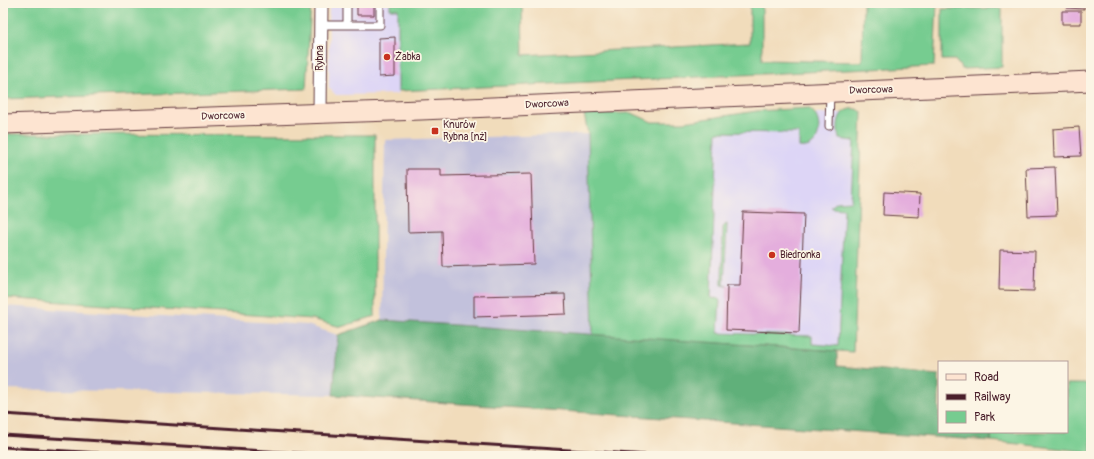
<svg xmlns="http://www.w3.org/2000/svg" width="1094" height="459" viewBox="0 0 1094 459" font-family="Pangolin,sans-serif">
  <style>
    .built { fill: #ddd5f6 }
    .industrial { fill: #c2c1dc }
    .green { fill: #76cc90; stroke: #60765e }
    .forest { fill: #60b07a; stroke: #556852 }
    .building { fill: #e4aedd }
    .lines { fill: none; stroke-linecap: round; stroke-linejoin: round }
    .service-casing { stroke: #633b41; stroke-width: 9 }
    .minor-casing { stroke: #633b41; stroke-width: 15 }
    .secondary-casing { stroke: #633b41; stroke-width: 21 }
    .service { stroke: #fff; stroke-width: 7 }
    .minor { stroke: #fff; stroke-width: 13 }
    .secondary { stroke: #fde4d1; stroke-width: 19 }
    .rail { stroke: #4a1f2b; stroke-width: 3 }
    .poi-dot { fill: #c8321e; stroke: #fcf5e5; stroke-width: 1.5 }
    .labels { text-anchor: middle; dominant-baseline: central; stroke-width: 3.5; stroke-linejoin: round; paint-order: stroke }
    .poi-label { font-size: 10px; fill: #4a1f2b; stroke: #fcf5e5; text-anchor: start }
    .street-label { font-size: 10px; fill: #4a1f2b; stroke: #fcf5e5 }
  </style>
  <rect width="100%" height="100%" fill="#fcf5e5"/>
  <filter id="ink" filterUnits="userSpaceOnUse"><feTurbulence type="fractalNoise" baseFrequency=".025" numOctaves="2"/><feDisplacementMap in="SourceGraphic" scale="8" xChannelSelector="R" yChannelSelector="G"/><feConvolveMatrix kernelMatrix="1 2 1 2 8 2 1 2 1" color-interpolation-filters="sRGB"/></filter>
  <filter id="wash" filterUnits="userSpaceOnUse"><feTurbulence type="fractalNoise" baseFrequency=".012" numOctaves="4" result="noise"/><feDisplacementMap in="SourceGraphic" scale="16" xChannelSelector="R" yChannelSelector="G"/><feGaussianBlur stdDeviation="0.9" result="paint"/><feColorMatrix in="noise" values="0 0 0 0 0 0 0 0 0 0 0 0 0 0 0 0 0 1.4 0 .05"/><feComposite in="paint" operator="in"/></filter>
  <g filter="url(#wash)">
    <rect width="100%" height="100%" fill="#f1dcbb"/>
    <path class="built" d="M329 3H390V9H398V94L336 95 329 88Z
      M862 112 853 352 706 343 710 118Z"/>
    <path class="industrial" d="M588 134 593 335 382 320 385 140Z
      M3 306 307 325 338 335 333 395 3 389Z"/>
    <path class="green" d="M3 3H311L306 89 3 99Z
      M390 3H522L523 55 750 43V3H762V60L862 62 863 3H937L934 66 398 91V9H390Z
      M1002 8V67L962 69 955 60H942V9Z
      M807 108C824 113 824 151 799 147V133L717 132 711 298 720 299 718 333 812 336V344L838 346 844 209 832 208V206L837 202 851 201 854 141 839 139C837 128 836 112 850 109 855 108 858 109 862 112L853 352 593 335 588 134 584 114 632 113 652 122H684L757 111Z
      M3 134 375 135V316L341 327 312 319 3 298Z
      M727 224 724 285 727 286 722 285V283L723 227 725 225Z
      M1067 384H1091V452L991 441V432H1067Z"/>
    <path class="forest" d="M382 320 837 351V366L939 375V432H991V441L333 395 338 335Z"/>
    <g id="blocks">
      <path class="building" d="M357 3H374V15H357Z
        M1067 3H1084V9L1067 8Z
        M1062 11H1081V24H1062Z
        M395 37V76L379 77V38Z
        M1079 127 1081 156 1054 157 1053 129Z
        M1055 167 1057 215 1028 216 1026 168Z
        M407 169H441V176L531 174 534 264 443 267 442 231 408 232Z
        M884 192 920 194 919 217 883 215Z
        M743 212 804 214 799 333 726 330 727 285H740Z
        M1000 250 1035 251 1034 291 999 290Z
        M565 294 566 314 474 317V296Z"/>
    </g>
  </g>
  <g filter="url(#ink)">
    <use href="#blocks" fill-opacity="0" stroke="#633b41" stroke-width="1"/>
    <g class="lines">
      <defs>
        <path id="service" d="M320 25H380V3
          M347 25V3
          M829 126 830 92"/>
        <path id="minor" d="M320 113 321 3"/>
        <path id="secondary" d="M3 124 421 110 1091 81"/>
      </defs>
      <use href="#service" class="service-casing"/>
      <use href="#minor" class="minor-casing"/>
      <use href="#secondary" class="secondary-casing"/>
      <use href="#service" class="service"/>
      <use href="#minor" class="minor"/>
      <use href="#secondary" class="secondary"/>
      <path class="rail" d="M3 414 663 456
        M3 435 347 456
        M3 447 147 456"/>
    </g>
  </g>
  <g class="poi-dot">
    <circle cx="387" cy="57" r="4"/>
    <rect x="431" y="127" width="8" height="8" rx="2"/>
    <circle cx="772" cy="255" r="4"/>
  </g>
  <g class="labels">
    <g class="poi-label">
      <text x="395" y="57">Żabka</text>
      <text x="443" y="125">Knurów<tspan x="443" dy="12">Rybna [nż]</tspan></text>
      <text x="780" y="255">Biedronka</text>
    </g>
    <g class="street-label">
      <text transform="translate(320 58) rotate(-90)">Rybna</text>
      <text transform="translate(871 90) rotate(-2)">Dworcowa</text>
      <text transform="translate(547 104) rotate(-3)">Dworcowa</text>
      <text transform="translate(223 116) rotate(-2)">Dworcowa</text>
    </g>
  </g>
  <rect width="1094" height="459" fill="none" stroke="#fcf5e5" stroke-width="16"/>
  <rect x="938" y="361" width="130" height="72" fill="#fcf5e5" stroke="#b59f9b"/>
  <rect x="946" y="374" width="20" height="6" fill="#fde4d1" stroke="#b59f9b"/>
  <text x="974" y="381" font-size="12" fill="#4a1f2b">Road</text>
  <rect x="946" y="394" width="20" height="6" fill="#4a1f2b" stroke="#b59f9b"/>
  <text x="974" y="401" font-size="12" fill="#4a1f2b">Railway</text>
  <rect x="946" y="411" width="20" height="12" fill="#76cc90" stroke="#b59f9b"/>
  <text x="974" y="421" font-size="12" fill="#4a1f2b">Park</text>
</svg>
